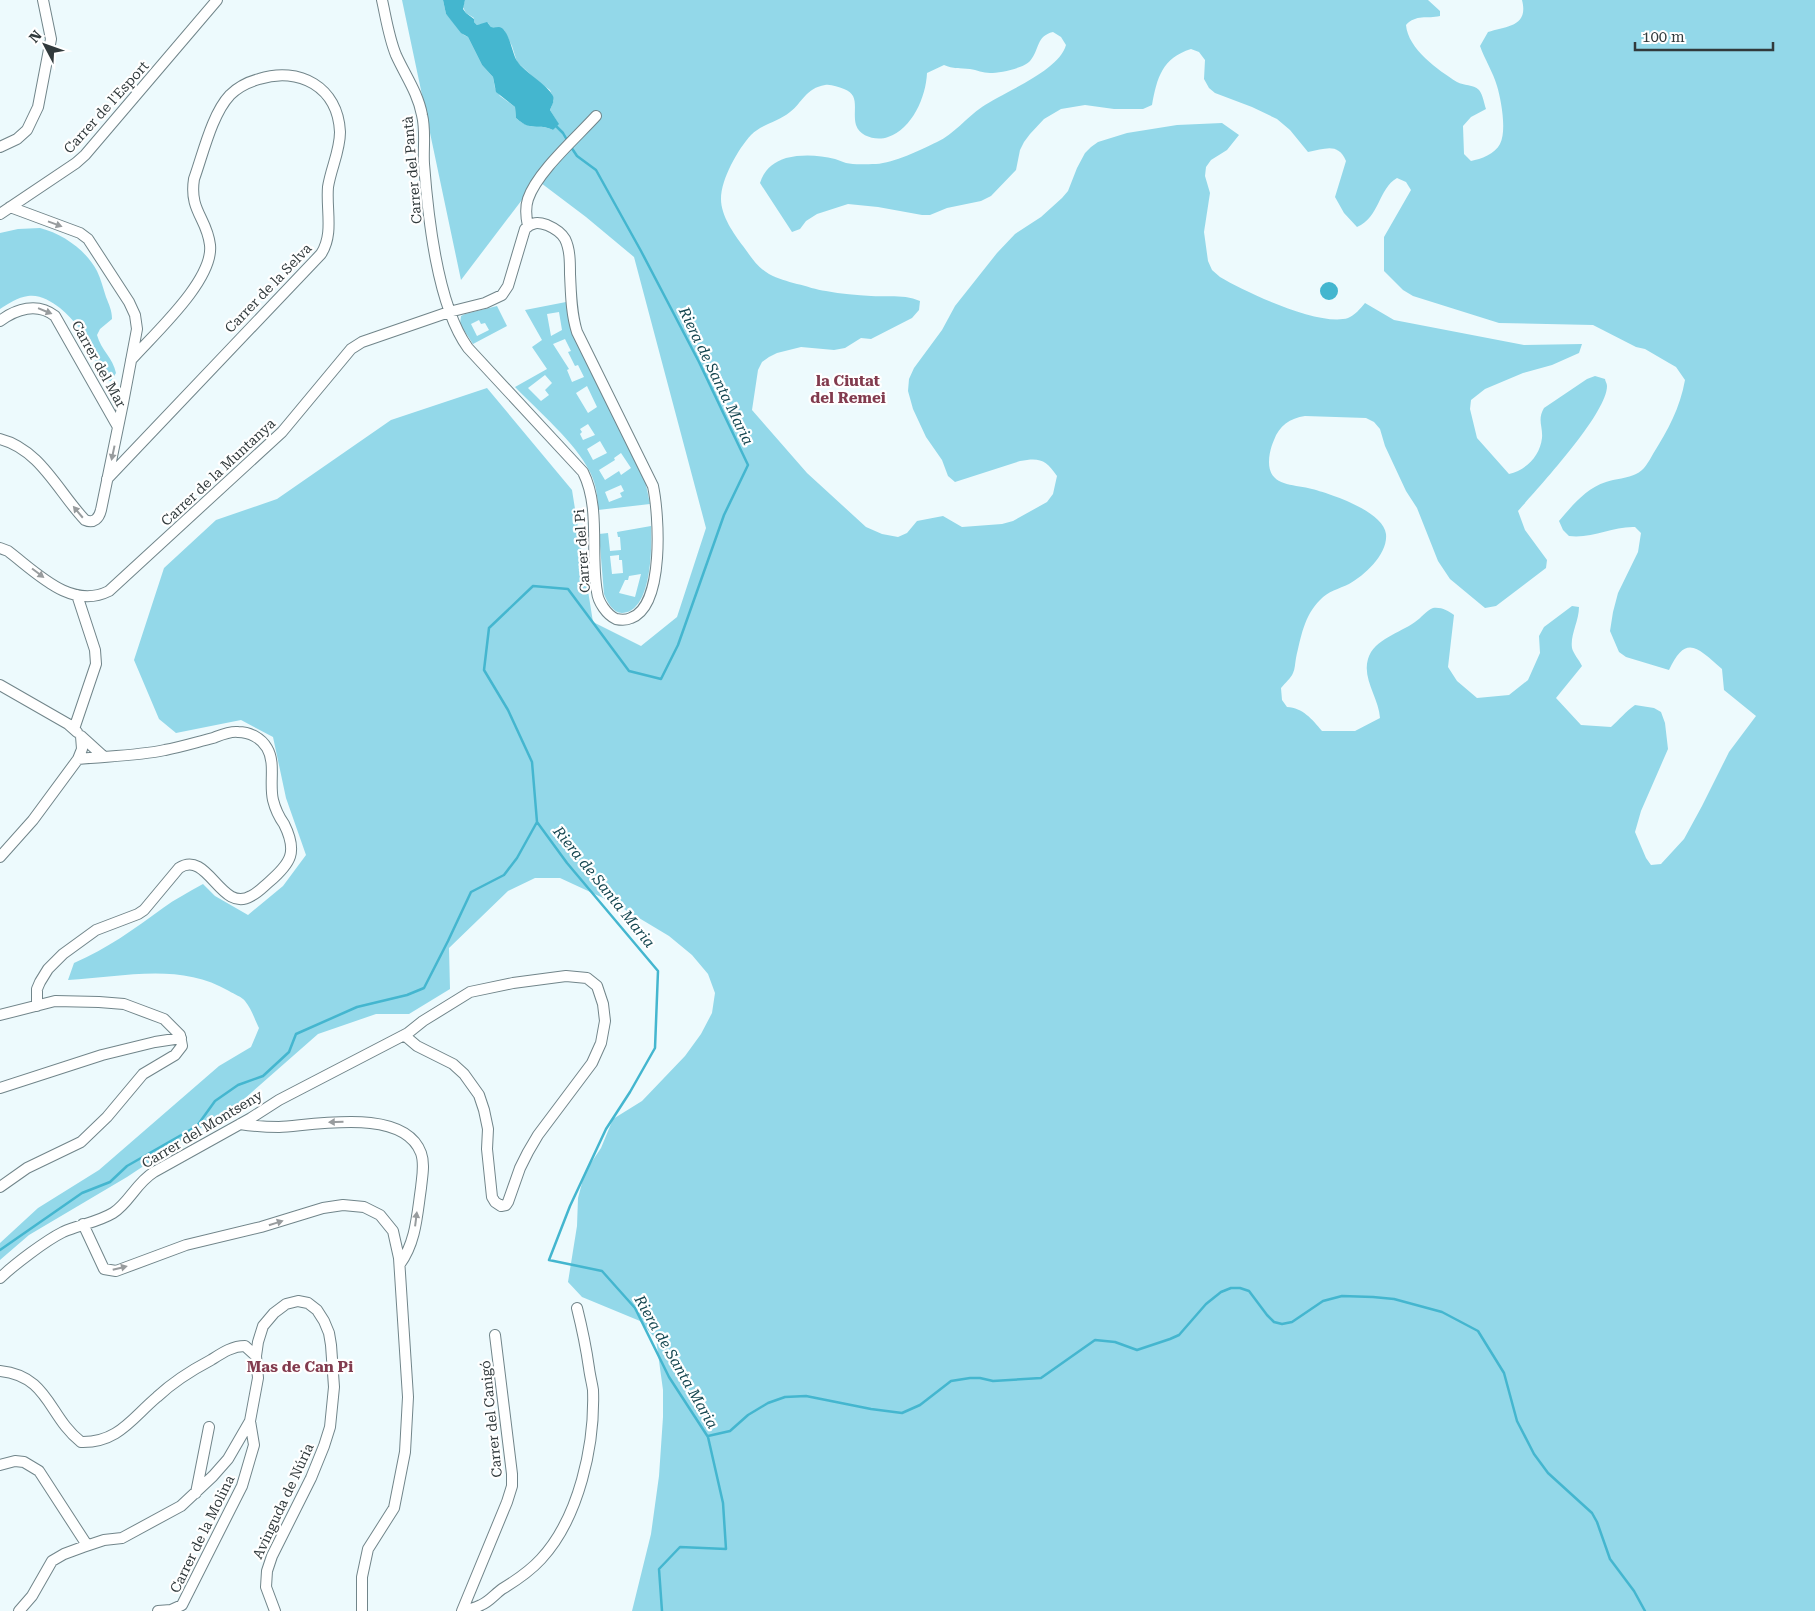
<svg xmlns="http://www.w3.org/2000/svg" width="1815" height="1611" viewBox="0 0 1815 1611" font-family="'Roboto Serif',serif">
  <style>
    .green { fill: #93d8e9; fill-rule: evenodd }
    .water { fill: #44b6cf }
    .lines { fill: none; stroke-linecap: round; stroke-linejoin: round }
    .stream { stroke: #44b6cf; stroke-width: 2.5 }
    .minor-casing { stroke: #71858a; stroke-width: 12 }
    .minor { stroke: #fff; stroke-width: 10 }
    .oneway { fill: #989c9e }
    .labels { text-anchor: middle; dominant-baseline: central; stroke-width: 4.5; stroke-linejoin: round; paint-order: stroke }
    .street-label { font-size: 14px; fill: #313a3c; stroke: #fff }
    .water-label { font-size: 15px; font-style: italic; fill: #144650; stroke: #fff }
    .neighbourhood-label { font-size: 15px; font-weight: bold; fill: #823b4e; stroke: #fff }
  </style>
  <rect width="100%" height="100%" fill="#edfafd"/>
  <path class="green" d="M402 0H443L446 14 464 35 468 37 482 65 493 77 495 88 500 96 515 107 516 118C530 131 539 123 553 130L558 123 550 110 554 100 550 90 540 83 517 62 512 46 504 30 491 27 488 23 477 25 474 22V18L466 13 463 7 465 0H1428L1440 11V16C1427 19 1416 14 1406 25 1408 49 1438 70 1457 82 1464 86 1473 84 1479 90 1483 95 1484 103 1486 109L1471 117 1463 126 1464 154 1471 161C1481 159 1495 154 1500 144 1507 131 1501 99 1497 86 1493 72 1485 60 1480 46L1488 32C1506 26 1529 27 1522 0H1815V1611H632L651 1534 659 1476 663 1417V1390L656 1339 640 1321 582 1297 568 1282 577 1226 578 1198 585 1172 601 1148 613 1119 642 1101 685 1056 701 1034 712 1013 715 993 708 974 692 955 669 936 614 903 560 878H535L508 891 449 948 450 989 409 1014H376L318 1034 243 1100 127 1177 29 1235 0 1260V1243L38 1208 99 1170 219 1066 251 1047 259 1028C255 1020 251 1008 245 1001 242 997 234 994 229 991 180 962 122 977 68 980L74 963C108 948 133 930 163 908 175 899 189 892 203 884L215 896 248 915 283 886 306 855 286 798 273 737 241 720 176 733 159 719 134 660 164 568 216 520 277 499 391 420 487 388 572 490 593 622 641 646 677 617 706 528 634 257 586 217 537 180 461 280ZM1053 32 1061 37 1066 45C1059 71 1004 92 982 107 966 118 954 134 937 142 920 150 894 163 876 164 867 164 854 165 846 163 842 162 839 160 835 159 819 155 802 154 786 158 773 162 764 170 760 183L792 232 800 229 806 221 817 214 848 204 878 207 922 215H930L947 208 981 201 991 196 1016 170 1020 150 1024 142 1030 134 1044 119 1061 109 1085 105 1114 109H1143L1152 105C1157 78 1162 58 1191 49L1199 52 1205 60 1204 79 1209 88 1215 93 1252 107 1277 119 1290 130 1308 152C1325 149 1338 142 1346 161L1335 197 1344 213 1357 227C1380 217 1378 189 1397 178L1406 182 1411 190 1384 237V271L1403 290 1413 296 1499 323 1593 325 1636 347 1645 349 1669 363 1676 367 1685 380C1680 408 1668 430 1653 454 1649 461 1644 471 1636 474 1629 478 1614 479 1606 482 1586 488 1572 506 1559 521L1563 530 1569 536C1592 539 1613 526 1635 527L1641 533 1638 552 1618 593 1613 612 1610 631 1619 652 1626 657 1669 670C1686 633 1698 648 1722 669L1724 690 1756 716 1729 752 1702 806 1684 839 1661 864 1651 865 1646 858 1635 832 1641 811 1668 749 1665 723 1661 712 1654 708 1635 705C1626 711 1619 720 1611 727L1581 725 1556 698 1582 666C1579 660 1573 653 1572 648 1570 635 1579 621 1579 607L1572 606 1544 627 1539 636 1540 653 1528 680 1509 695 1477 698 1457 681 1448 667 1454 615C1448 611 1442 607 1433 608 1427 610 1421 618 1415 622 1400 633 1374 639 1368 659 1362 679 1379 698 1380 718L1355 731H1322C1312 719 1303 708 1287 707L1282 700 1281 688C1285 683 1291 678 1293 673 1295 669 1295 663 1296 658 1301 637 1304 616 1320 600 1328 591 1339 589 1349 584 1365 575 1388 554 1386 534 1383 511 1331 494 1312 489 1294 484 1269 487 1269 462 1269 454 1271 447 1274 440 1279 426 1290 418 1305 416L1366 418 1374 422 1380 429 1385 446 1406 491 1417 508 1438 561 1450 579 1485 608 1496 606 1546 568 1547 560 1525 530 1518 511C1537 489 1607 414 1607 386 1607 383 1605 381 1605 379L1595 376 1587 379 1544 408C1537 420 1543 426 1542 438 1540 456 1526 470 1509 474L1477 438 1470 409 1471 400 1485 389 1523 373 1552 365 1579 353 1582 344 1524 345 1394 320 1365 303C1360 309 1355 315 1348 318 1320 327 1245 292 1220 277L1212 270 1208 261 1204 232 1210 193 1205 176 1206 167 1211 160 1227 150 1239 135 1222 123 1177 125 1127 133 1098 142 1091 147 1085 153 1077 168 1068 191 1062 198 1041 217 1015 234 997 253 955 306 942 330 914 368 909 379 908 391 913 409 926 437 942 460 948 476 955 482 1020 461C1040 457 1046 460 1057 476L1053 494 1047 502 1013 521 1002 524 962 527 943 516 917 521 907 533 898 537 882 534 866 527 807 473 752 410 758 370 762 362 769 357 777 353 801 347 834 350 845 348 861 338 871 339 912 318 919 310 920 301C905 294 888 297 871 296 857 295 841 294 826 291 816 290 807 286 797 284 787 281 778 279 769 274 757 267 751 257 743 246 734 234 721 216 721 199 721 179 738 149 751 135 762 124 778 122 790 112 802 103 806 88 825 85 831 84 838 87 844 89 861 95 852 111 856 125 860 137 877 141 888 137 912 129 926 97 927 73L944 65C953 69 960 68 970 69 977 70 983 73 990 73 1000 73 1024 68 1030 61 1040 49 1036 36 1053 32Z
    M40 228C63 234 86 250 97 271 101 279 103 288 106 297 109 305 112 310 112 319L100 329 97 335C101 350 113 358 116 373L111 381 104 380C89 348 89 333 60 308 51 301 39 294 28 296 18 297 8 304 0 309V233L18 229Z
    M566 302 572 332 645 480 650 504 598 510C598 497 596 484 590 472 575 442 539 412 515 387L547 369 532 347 542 340 525 310ZM559 312 562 330 551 336 547 314ZM565 339 571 351 568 352 575 366 578 365 584 377 572 382 567 370 569 369 553 344ZM545 375 552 383 545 390 549 395 541 401 528 388ZM587 386 597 407 588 413 576 393ZM588 424 595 435 583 440 580 434 582 432 580 429ZM600 441 607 453 593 460 587 449ZM621 453 631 468 621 475 619 471 605 480 599 470 615 460 614 458ZM621 485 624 491 620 493 622 497 609 502 605 492Z
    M497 306 507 326 473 344 460 324 461 316 465 314ZM479 320 481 324 485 323 489 330 477 336 471 324Z
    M651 526C652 547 652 612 622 613 613 613 607 602 604 594L599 534 608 533 610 551 621 550 620 537H618L617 532ZM619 555V560H622L623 573 612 574 610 556ZM641 574 635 597 619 593 625 580H628L629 576Z"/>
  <path class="water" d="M443 0H465L463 9 466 13 474 19V22L477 25 487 22 491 27C494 28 496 27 499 27 509 28 512 54 517 61 524 72 548 85 553 96 555 101 552 105 550 110L559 124 553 130C538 122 532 133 516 118L515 107 496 92 493 77 482 65 468 37 461 33 446 14Z
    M1320 291a9 9 0 1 1 18 0a9 9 0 1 1-18 0Z"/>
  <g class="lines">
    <path class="stream" d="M555 125 563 133 567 140
      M571 147 577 156 596 170 641 251 699 362 748 465 724 515 678 645 661 679 629 671 568 589 533 586 489 628 484 670 508 710 532 762 537 822 567 863 658 971 655 1048 630 1092 606 1129 570 1206 549 1260 602 1271 635 1308 669 1377 708 1437 723 1503 726 1549 680 1547 659 1569 662 1611
      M0 1250 82 1193 110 1182 127 1166 197 1126 215 1101 238 1085 263 1076 289 1052 296 1034 357 1007 407 995 424 988 448 941 471 892 504 875 517 858 537 822
      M708 1436 730 1431 748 1415 768 1403 785 1397 806 1396 871 1409 902 1413 920 1405 951 1381 970 1378H980L993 1381 1041 1378 1095 1340 1115 1342 1137 1350 1170 1339 1179 1335 1206 1304 1221 1292 1231 1288H1240L1249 1291 1267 1315 1274 1322 1282 1324 1292 1322 1323 1301 1342 1296 1373 1297 1394 1299 1442 1312 1478 1331 1504 1373 1517 1421 1534 1454 1548 1473 1592 1513 1597 1522 1610 1559 1634 1591 1645 1611"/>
    <defs>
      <path id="minor" d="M0 147 17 139 27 130 38 107 51 39 43 0
        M0 214 76 163 85 155 217 0
        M528 226C526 217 525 208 528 199 537 172 576 138 596 116
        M0 321C16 309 37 302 55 316L118 427
        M0 439C40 449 59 493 85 520 94 524 99 518 101 510L123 403 137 329 135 315 129 302 88 239 80 233 10 207
        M107 479 321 254C334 234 326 210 328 187 331 168 340 151 340 132 338 87 299 66 259 79 248 82 238 87 230 95 212 114 203 154 194 179 189 211 207 218 210 245 214 280 154 334 131 360
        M0 548 8 551C37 573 71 610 109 591L282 432 351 349 362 342 449 312 485 303 502 295 508 286 525 229C532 222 538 222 547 225 554 228 561 232 565 239 570 249 570 262 570 274 571 293 571 313 577 332L653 486C659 514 665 606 631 618 627 620 621 620 616 619 607 615 598 602 597 592 590 553 601 508 583 472L468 348C437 305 428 217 424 164 423 148 426 131 422 115 418 93 405 75 396 55 389 38 386 18 382 0
        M0 685 68 724 77 732
        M74 729 96 664 95 650 77 595
        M0 857 33 820 78 759 82 749 81 736 103 756
        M37 1006V989L40 982 48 969 63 954 96 930 138 914 144 910 179 868C208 849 221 914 251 896 258 893 263 887 269 882 291 863 298 852 284 824 279 817 275 808 273 800 269 783 276 763 267 748 261 738 250 732 238 732 230 731 221 735 213 738 197 742 181 747 165 750 137 756 107 756 78 759
        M0 1015 55 1001 99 1002 124 1004 164 1019 180 1035 182 1046 175 1055 143 1074 107 1117 81 1142 27 1168 0 1187
        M0 1088 102 1055 155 1042 181 1038
        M240 1124C253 1126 266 1127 279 1127 315 1125 404 1107 421 1153 425 1164 422 1177 421 1188 417 1215 416 1242 400 1264
        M83 1224 104 1269 116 1271 186 1245 261 1227 323 1208 343 1205 364 1207 380 1215 393 1231 399 1258 408 1397 405 1452 394 1508 368 1549 362 1577V1611
        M0 1278C15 1264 45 1241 63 1232 79 1225 98 1222 113 1213 129 1203 136 1183 154 1172L251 1118 279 1100 408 1033 423 1021 470 992 513 983 566 976 587 978 597 986 603 1004 605 1021 601 1043 592 1063 538 1135 528 1152 520 1168 508 1202 506 1205 501 1206 495 1202 492 1197 487 1149 488 1129 484 1110 479 1095 464 1074 453 1064 417 1046 404 1035
        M0 1371C49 1376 48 1416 81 1442 118 1443 132 1418 157 1397 173 1382 192 1370 211 1360 222 1353 232 1346 245 1346L256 1356
        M0 1465 15 1461 24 1462 39 1471 87 1545
        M196 1493 209 1427
        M19 1611 32 1596 52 1561 64 1554 83 1547 104 1540 122 1538 181 1506 213 1476 228 1459 250 1421 258 1378 256 1356 258 1342 263 1326 274 1313 286 1304 298 1301 308 1303 317 1310 324 1321 329 1333 331 1345 334 1387 330 1427 324 1446 311 1478 272 1556 267 1571 266 1587 275 1611
        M158 1611 171 1610 182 1605 242 1486 254 1445 250 1421
        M462 1611 507 1502 512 1486V1474L495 1335
        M463 1611C469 1609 476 1608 481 1605 489 1602 495 1594 502 1589 517 1580 530 1571 541 1559 579 1518 595 1445 593 1390 592 1383 590 1376 589 1368 586 1347 582 1328 577 1308"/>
    </defs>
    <use href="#minor" class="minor-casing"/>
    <use href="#minor" class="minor"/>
  </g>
  <defs><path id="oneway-solid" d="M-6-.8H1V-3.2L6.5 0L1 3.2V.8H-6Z" transform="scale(1.25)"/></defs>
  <g class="oneway">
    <use href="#oneway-solid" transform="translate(55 224) rotate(20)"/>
    <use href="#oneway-solid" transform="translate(45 311) rotate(22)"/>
    <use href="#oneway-solid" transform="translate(113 453) rotate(102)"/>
    <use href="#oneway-solid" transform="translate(78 512) rotate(-130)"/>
    <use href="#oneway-solid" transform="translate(38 573) rotate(37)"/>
    <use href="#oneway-solid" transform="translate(336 1122) rotate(179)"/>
    <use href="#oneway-solid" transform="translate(416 1219) rotate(-83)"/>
    <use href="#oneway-solid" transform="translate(276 1223) rotate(-18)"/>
    <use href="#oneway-solid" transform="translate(120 1268) rotate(-14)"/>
  </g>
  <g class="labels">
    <g class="street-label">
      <text transform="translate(106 107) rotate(-48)">Carrer de l'Esport</text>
      <text transform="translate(412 170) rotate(-95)">Carrer del Pantà</text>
      <text transform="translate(268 288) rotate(-46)">Carrer de la Selva</text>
      <text transform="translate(99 364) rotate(61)">Carrer del Mar</text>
      <text transform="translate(218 472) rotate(-43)">Carrer de la Muntanya</text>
      <text transform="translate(582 551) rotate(-94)">Carrer del Pi</text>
      <text transform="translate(202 1129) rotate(-31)">Carrer del Montseny</text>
      <text transform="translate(491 1419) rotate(-96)">Carrer del Canigó</text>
      <text transform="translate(283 1501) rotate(-65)">Avinguda de Núria</text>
      <text transform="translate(202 1534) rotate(-64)">Carrer de la Molina</text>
    </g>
    <g class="water-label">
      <text transform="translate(716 376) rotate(64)">Riera de Santa Maria</text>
      <text transform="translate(604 887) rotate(51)">Riera de Santa Maria</text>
      <text transform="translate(676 1362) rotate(60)">Riera de Santa Maria</text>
    </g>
    <g class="neighbourhood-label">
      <text x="848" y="381">la Ciutat<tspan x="848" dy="17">del Remei</tspan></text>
      <text x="300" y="1367">Mas de Can Pi</text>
    </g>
  </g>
  <g transform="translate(45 45) rotate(311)" stroke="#ffffff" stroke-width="4" paint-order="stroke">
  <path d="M0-4L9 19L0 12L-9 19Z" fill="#313a3c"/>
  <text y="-8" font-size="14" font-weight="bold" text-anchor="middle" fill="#313a3c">N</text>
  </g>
  <path d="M1635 42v8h138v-8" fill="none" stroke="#313a3c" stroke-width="2.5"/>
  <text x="1642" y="42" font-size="15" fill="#313a3c" stroke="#ffffff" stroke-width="4" paint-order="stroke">100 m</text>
</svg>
